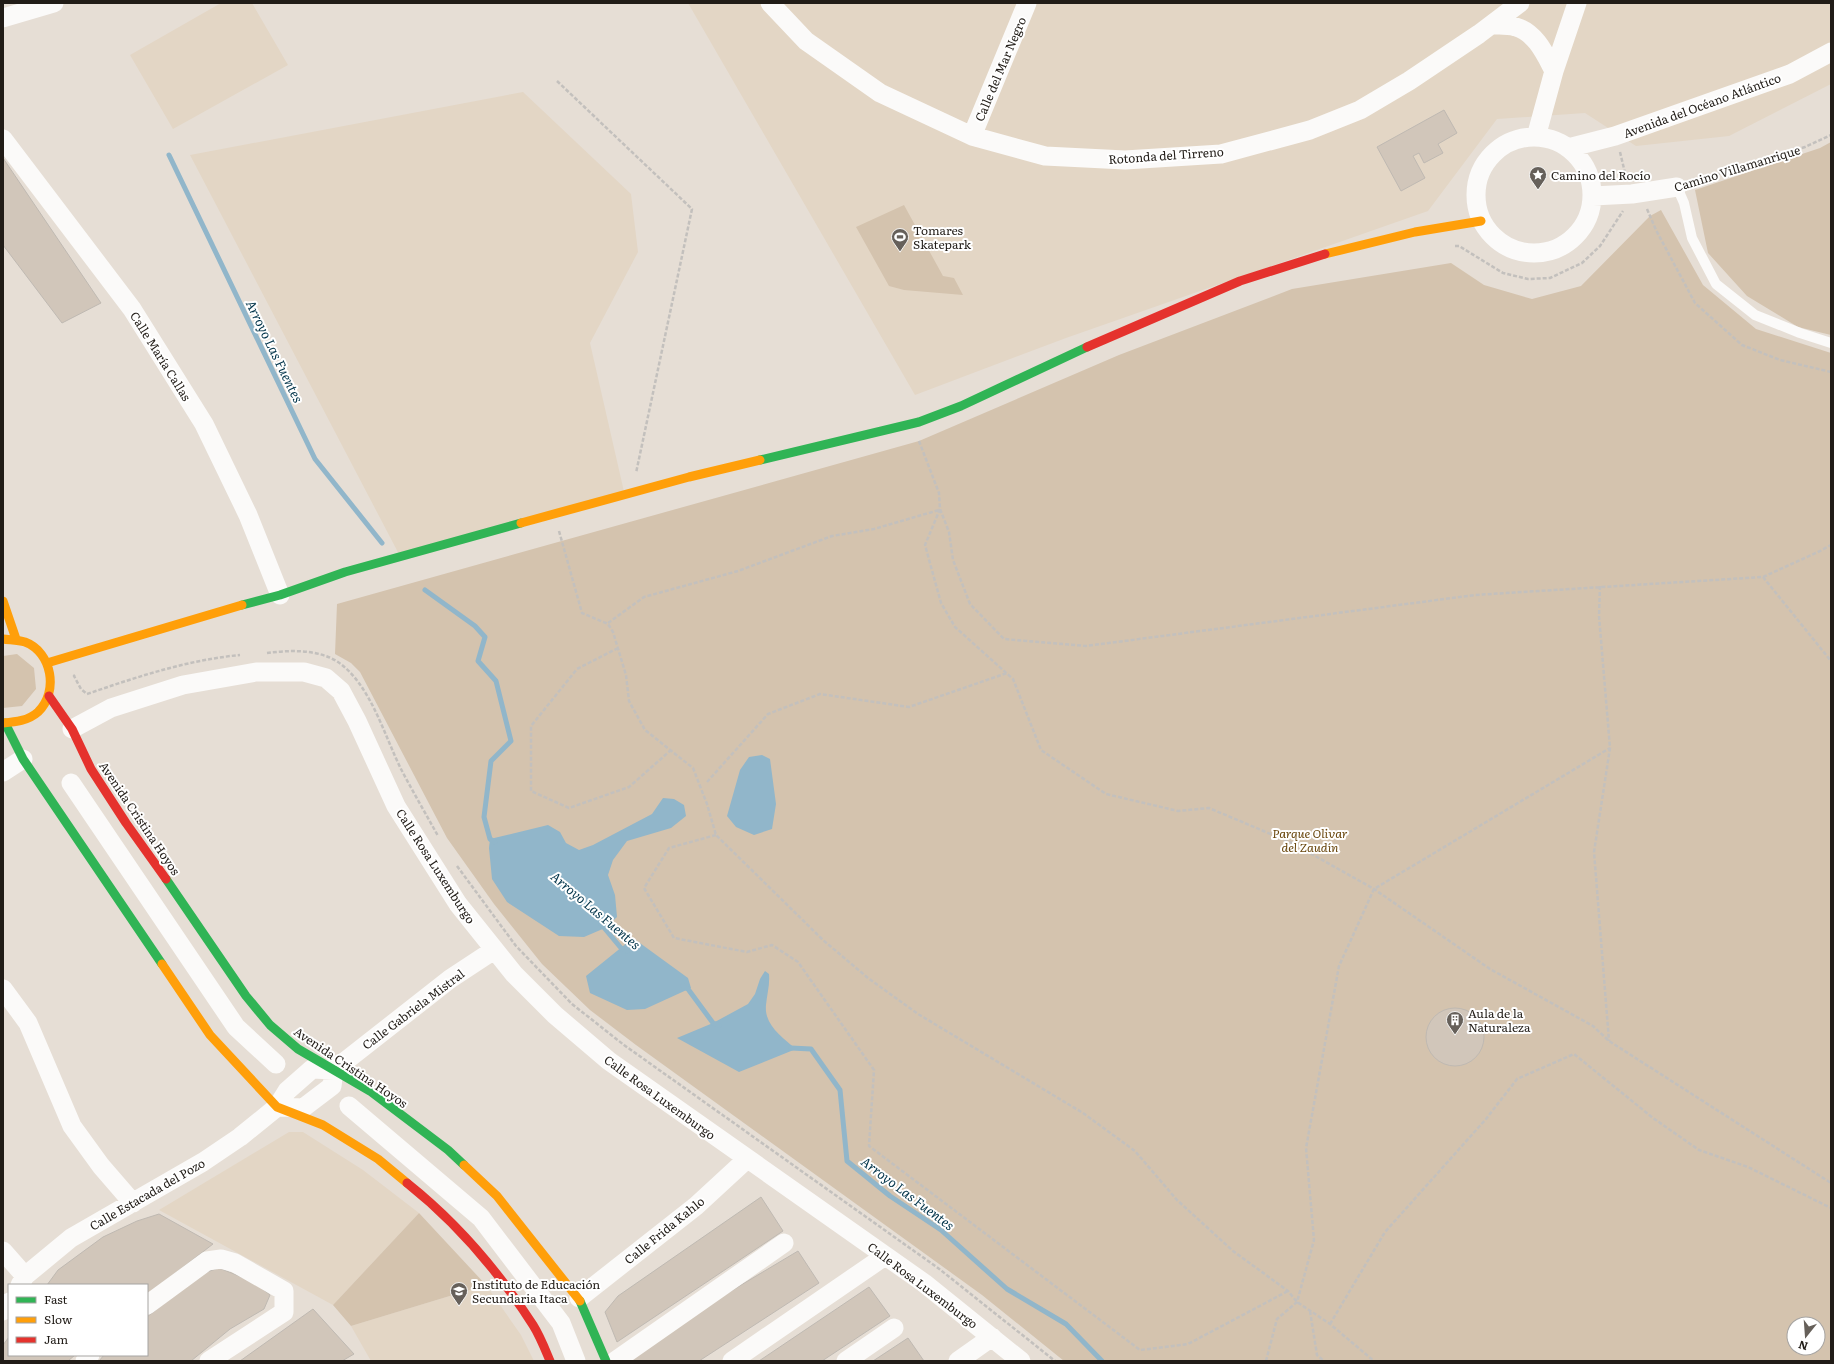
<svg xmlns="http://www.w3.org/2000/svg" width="1834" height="1364" viewBox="0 0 1834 1364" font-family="Literata,serif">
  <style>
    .built { fill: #e3d6c5 }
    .green { fill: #d4c3ae; fill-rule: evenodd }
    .water { fill: #91b6ca }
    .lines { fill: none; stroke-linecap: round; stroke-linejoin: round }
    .stream { stroke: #91b6ca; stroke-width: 5 }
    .building { fill: #d1c6ba; stroke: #bfb9b2 }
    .path { stroke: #c3c0bd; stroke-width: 2.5; stroke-dasharray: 4 2; stroke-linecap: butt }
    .lane { stroke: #fbfaf9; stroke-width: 10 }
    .street { stroke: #fbfaf9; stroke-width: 19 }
    .fast { stroke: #30b455; stroke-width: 9 }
    .slow { stroke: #ff9f0a; stroke-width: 9 }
    .jam { stroke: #e5322d; stroke-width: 9 }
    .labels { text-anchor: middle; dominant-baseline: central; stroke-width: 4; stroke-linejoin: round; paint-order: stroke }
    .street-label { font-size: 12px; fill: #211c17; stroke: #fff }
    .poi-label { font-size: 12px; fill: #211c17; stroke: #fff; text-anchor: start }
    .park-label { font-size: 12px; font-style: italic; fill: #69460c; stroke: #fff }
    .water-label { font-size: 13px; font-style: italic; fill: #013349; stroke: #fff }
  </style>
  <rect width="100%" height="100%" fill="#e6ded5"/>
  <path class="built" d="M221 3H252L288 65 173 129 130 55Z
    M688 3H1831V84L1729 136 1636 146 1585 113 1497 119 1428 211 1066 338 915 395Z
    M523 92 631 194 638 252 590 343 625 496 401 558 190 155Z
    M289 1132H303L363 1170 419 1213 333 1305 159 1210Z
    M486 1285 521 1335 534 1361H371L351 1326Z"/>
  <path class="green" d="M1831 142V335L1798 327 1747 296 1708 253 1695 190 1820 148Z
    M904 205 943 276 954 278 963 295 904 290 889 286 856 227Z
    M1661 210 1703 285 1756 329 1831 353V1361H1064L982 1295 636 1045 590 1010 542 964 494 904 447 838 360 672 351 663 335 654 337 604 919 441 1119 355 1292 289 1451 263 1484 285 1532 299 1581 286 1650 216ZM1794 1324H1818V1348H1794Z
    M17 654 34 668 36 689 22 706 3 708V656Z
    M419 1213 486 1285 351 1326 333 1305Z"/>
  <path class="water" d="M762 755 770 759 776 804 772 829 754 835 736 827 727 816 740 770 749 757Z
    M663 798 674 799 684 805 686 816 671 828 627 841 613 860 608 875 615 895 617 917 605 928 584 937 559 936 507 902 492 879 489 848 490 839 548 825 560 832 566 843 579 850 593 845 652 814Z
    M633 938 688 978 691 988 645 1009 627 1010 590 993 586 976Z
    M765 971 769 974C770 985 767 994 766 1005 764 1025 782 1037 796 1049L739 1072 677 1038 713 1023 748 1004 755 994 760 979Z"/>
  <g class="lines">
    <path class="stream" d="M169 155 315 459 382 543
      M425 590 475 626 485 637 478 661 496 681 511 741 491 761 484 817 490 839 495 842
      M601 924 621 948 627 951
      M683 986 688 989 713 1023 719 1025
      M791 1048 811 1049 840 1090 847 1161 890 1196 941 1230 1007 1289 1066 1324 1102 1361"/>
  </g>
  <path class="building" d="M1444 110 1457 133 1438 144 1443 153 1424 163 1419 153 1413 156 1425 178 1401 191 1377 147Z
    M3 158 101 303 62 323 3 245Z
    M1426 1037a29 29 0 1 1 58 0a29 29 0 1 1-58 0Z
    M761 1197 783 1231 617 1342 605 1312 618 1296Z
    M159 1214 213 1244 147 1295V1285H47L58 1270 103 1237 137 1221Z
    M798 1251 819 1283 699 1361H627L624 1355Z
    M219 1268 254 1282 270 1295 264 1309 230 1329 191 1361H99L104 1355H147V1317L201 1274Z
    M869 1287 890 1316 822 1361H759Z
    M313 1309 354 1354 342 1361H240Z
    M9 1337V1355H75L68 1361H3V1345Z
    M908 1338 924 1361H873Z"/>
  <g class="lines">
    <path class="path" d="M557 81 692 209 636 473
      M1620 152 1626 177
      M1693 182 1805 147 1831 135
      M1647 209 1656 230 1695 303 1742 345 1780 360 1831 372
      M1455 246H1459L1503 273 1528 279 1550 278 1582 263 1600 246 1623 211
      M919 441 939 493 940 509 949 532 953 560 970 604 1004 639 1086 646 1475 595 1763 577 1820 551 1831 545
      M940 509 925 545 941 603 955 627 1013 679 1041 750 1106 794 1178 811 1209 808 1292 843 1374 889 1490 969 1593 1026 1609 1041 1831 1183
      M559 531 582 613 608 624 613 632 626 675 629 701 645 730 693 768 707 804 716 835 823 940 868 978 918 1014 1083 1113 1135 1151 1177 1200 1233 1251 1288 1291 1297 1302 1330 1324 1374 1361
      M1763 577 1831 661
      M1600 586 1599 616 1610 748 1594 852 1609 1041
      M608 623 644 597 738 571 832 536 874 529 939 510
      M618 648 577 669 531 726V791L569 808 629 787 671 750
      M267 653C290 650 318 649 338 662 371 685 384 735 401 769 413 792 426 814 438 836
      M75 675 74 676 81 689 87 694C137 677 187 660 240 655
      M707 782 768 714 820 694 909 707 1007 673
      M716 835 669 848 644 888 674 938 747 952 772 945 798 962 874 1070 869 1146 1140 1350 1188 1344 1288 1291
      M457 866 516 946 572 1004 624 1045 938 1268 1055 1361
      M1310 1311 1317 1355 1324 1361
      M1330 1324 1385 1232 1486 1119 1517 1079 1574 1054 1653 1118 1699 1150 1748 1167 1831 1208
      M1266 1361 1277 1319 1297 1302 1314 1240 1306 1148 1339 966 1374 889 1610 748"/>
    <path class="lane" d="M1677 187 1684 203 1692 238 1716 284 1755 315 1800 333 1831 343"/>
    <path class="street" d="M770 3 806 41 880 93 972 136 1045 156 1125 160 1221 154 1310 130 1360 110 1409 81 1479 34 1520 3
      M3 18 54 3
      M1491 25C1498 25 1508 24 1516 27 1536 33 1545 54 1554 71
      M972 136 1027 3
      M1476 195a58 58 0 1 1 116 0a58 58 0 1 1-116 0Z
      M1536 137 1554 71 1577 3
      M3 139 132 309 204 424 248 515 280 595
      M1568 148 1615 136 1790 74 1831 52
      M1593 196 1632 194 1677 187
      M72 729 111 708 183 685 256 672H304L326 678 341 691 357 721 396 806 458 904 514 974 555 1015 609 1061 924 1283 1021 1361
      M3 772 23 759
      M71 783 236 1027 276 1064
      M3 989 28 1023 72 1126 101 1166 133 1203
      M334 1070 450 979 494 950
      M349 1106 481 1218 561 1323 576 1361
      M280 1107 303 1108 332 1086 334 1070
      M3 1251 25 1276
      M20 1285 25 1276 71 1238 203 1162 240 1137 277 1107 287 1091 312 1069 334 1070
      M579 1298 696 1206 747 1159
      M147 1305 207 1261 221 1259 235 1263 284 1291V1312L209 1361
      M3 1311 9 1302
      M85 1361 90 1355
      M615 1361 784 1243
      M732 1361 885 1256
      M846 1361 894 1328
      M958 1361 992 1337"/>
    <path class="fast" d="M760 460 919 422 961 406 1087 347
      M242 605 280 595 345 572 521 523
      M5 723 23 759 162 964
      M166 879 246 996 270 1025 298 1049 370 1091 448 1150 464 1165
      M580 1301 606 1361"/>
    <path class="slow" d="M1325 254 1415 232 1481 221
      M521 523 689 477 760 460
      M3 601 16 639
      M3 639C10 640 18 640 25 642 52 652 59 692 38 712 28 721 15 722 3 723
      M47 663 242 605
      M162 964 210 1035 277 1107 323 1125 378 1159 407 1183
      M464 1165 497 1196 580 1301"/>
    <path class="jam" d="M1087 347 1240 281 1325 254
      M49 696 72 729 91 769 126 823 166 879
      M407 1183C456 1222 499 1272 533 1325 540 1336 545 1349 550 1361"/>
  </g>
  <defs>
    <symbol id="sight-pin" viewBox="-11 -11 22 30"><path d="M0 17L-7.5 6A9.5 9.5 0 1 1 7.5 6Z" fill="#66605a" stroke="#fff"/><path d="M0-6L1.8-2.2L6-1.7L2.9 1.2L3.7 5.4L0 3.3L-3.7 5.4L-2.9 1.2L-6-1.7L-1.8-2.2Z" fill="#fff"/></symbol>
    <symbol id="stadium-pin" viewBox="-11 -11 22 30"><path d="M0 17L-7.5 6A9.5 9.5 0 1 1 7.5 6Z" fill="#66605a" stroke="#fff"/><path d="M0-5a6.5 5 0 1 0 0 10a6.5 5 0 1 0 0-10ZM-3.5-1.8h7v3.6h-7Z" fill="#fff"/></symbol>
    <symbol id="building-pin" viewBox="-11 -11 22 30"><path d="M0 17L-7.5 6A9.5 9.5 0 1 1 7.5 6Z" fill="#66605a" stroke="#fff"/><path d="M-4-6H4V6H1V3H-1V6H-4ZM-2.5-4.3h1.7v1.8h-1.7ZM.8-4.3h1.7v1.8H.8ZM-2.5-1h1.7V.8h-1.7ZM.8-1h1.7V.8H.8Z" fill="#fff"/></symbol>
    <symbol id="school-pin" viewBox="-11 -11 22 30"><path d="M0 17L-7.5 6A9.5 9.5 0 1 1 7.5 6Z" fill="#66605a" stroke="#fff"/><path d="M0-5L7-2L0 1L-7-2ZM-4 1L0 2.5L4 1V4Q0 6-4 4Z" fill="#fff"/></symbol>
  </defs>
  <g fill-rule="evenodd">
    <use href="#sight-pin" x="1528" y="165" width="20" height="27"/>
    <use href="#stadium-pin" x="890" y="227" width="20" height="27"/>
    <use href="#building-pin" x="1445" y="1010" width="20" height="27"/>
    <use href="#school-pin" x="449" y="1281" width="20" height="27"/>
  </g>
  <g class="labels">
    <g class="street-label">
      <text transform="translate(1000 69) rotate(-67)">Calle del Mar Negro</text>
      <text transform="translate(1702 105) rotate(-20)">Avenida del Océano Atlántico</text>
      <text transform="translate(1166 155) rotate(-4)">Rotonda del Tirreno</text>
      <text transform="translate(1737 168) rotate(-17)">Camino Villamanrique</text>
      <text transform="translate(161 356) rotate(58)">Calle María Callas</text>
      <text transform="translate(140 818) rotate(56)">Avenida Cristina Hoyos</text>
      <text transform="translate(436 866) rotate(57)">Calle Rosa Luxemburgo</text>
      <text transform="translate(413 1009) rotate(-37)">Calle Gabriela Mistral</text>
      <text transform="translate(351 1067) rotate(34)">Avenida Cristina Hoyos</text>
      <text transform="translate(660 1097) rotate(36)">Calle Rosa Luxemburgo</text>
      <text transform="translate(147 1194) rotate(-30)">Calle Estacada del Pozo</text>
      <text transform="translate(664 1230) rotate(-39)">Calle Frida Kahlo</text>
      <text transform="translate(923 1285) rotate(37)">Calle Rosa Luxemburgo</text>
    </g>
    <g class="poi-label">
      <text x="1551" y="175">Camino del Rocío</text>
      <text x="913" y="230">Tomares<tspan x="913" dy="14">Skatepark</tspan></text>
      <text x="1468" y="1013">Aula de la<tspan x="1468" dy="14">Naturaleza</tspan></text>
      <text x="472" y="1284">Instituto de Educación<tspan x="472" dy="14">Secundaria Itaca</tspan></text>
    </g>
    <g class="park-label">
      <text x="1310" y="833">Parque Olivar<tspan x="1310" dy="14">del Zaudín</tspan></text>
    </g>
    <g class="water-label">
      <text transform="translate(275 351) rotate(64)">Arroyo Las Fuentes</text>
      <text transform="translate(596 910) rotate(40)">Arroyo Las Fuentes</text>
      <text transform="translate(908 1193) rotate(37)">Arroyo Las Fuentes</text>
    </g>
  </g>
  <rect width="1834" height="1364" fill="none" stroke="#211c17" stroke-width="8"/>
  <rect x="8" y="1284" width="140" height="72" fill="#ffffff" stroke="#a6a4a2"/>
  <rect x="16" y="1297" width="20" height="6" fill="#30b455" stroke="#a6a4a2"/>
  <text x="44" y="1304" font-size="12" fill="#211c17">Fast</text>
  <rect x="16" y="1317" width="20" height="6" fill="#ff9f0a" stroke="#a6a4a2"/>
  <text x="44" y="1324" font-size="12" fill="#211c17">Slow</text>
  <rect x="16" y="1337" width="20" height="6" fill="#e5322d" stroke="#a6a4a2"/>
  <text x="44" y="1344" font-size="12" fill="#211c17">Jam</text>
  <g transform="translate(1806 1336) rotate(197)"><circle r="19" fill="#ffffff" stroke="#a6a4a2"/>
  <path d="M0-3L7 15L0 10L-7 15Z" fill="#66605a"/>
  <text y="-6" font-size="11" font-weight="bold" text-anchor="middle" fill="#211c17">N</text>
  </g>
</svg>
